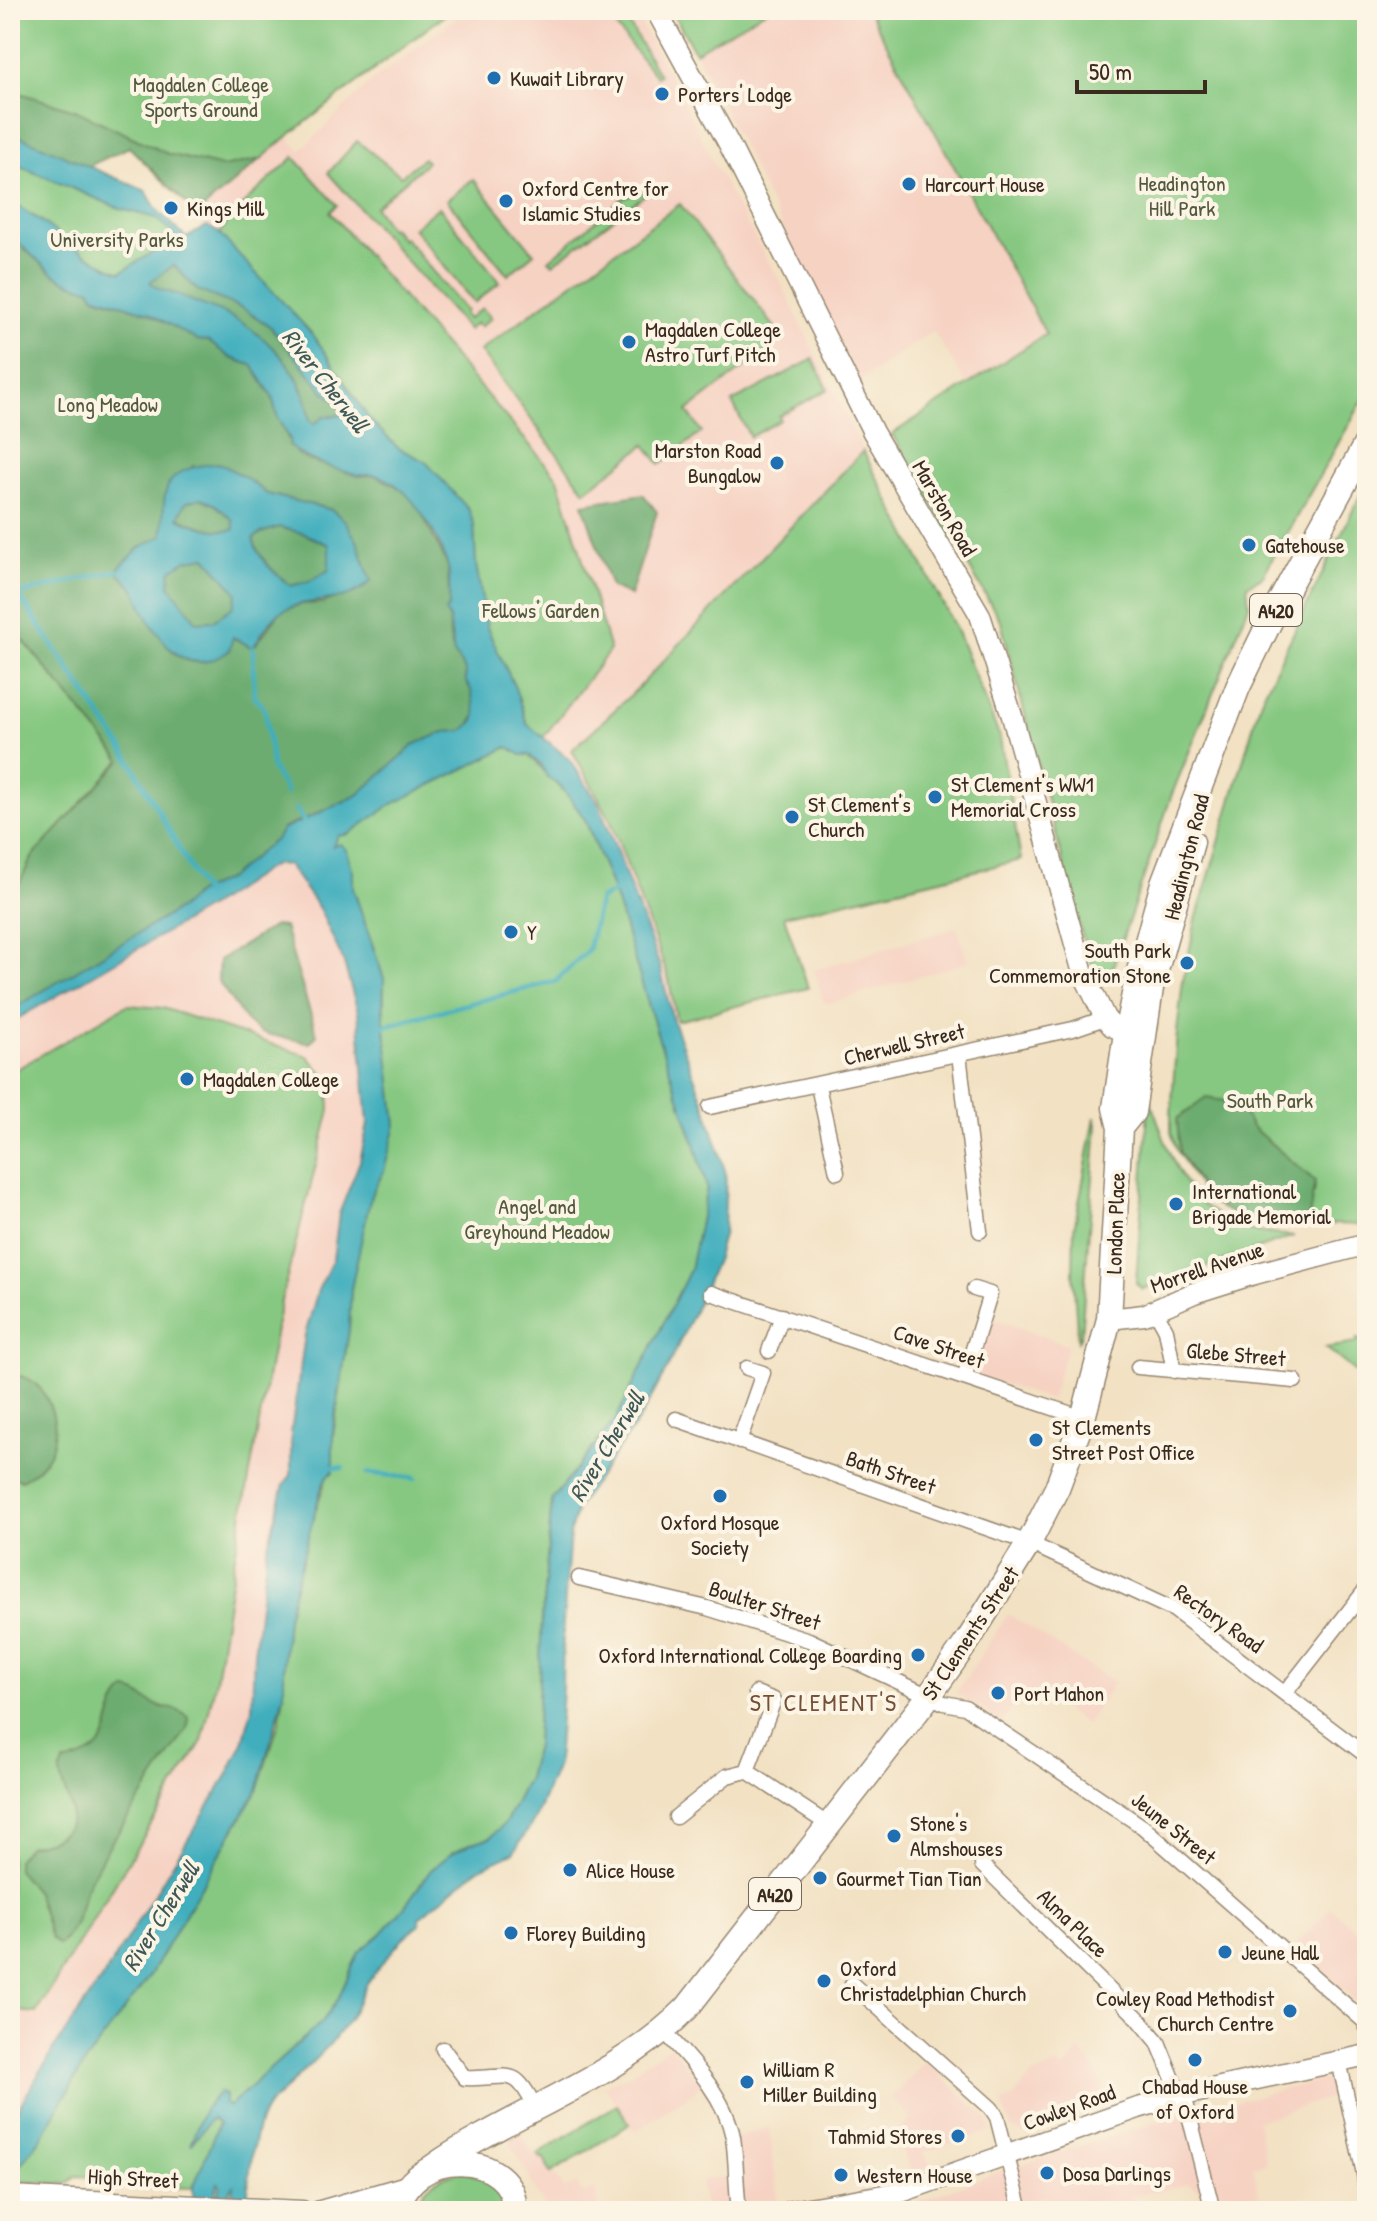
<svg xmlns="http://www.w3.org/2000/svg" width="1377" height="2221" viewBox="0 0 1377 2221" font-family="'Patrick Hand',sans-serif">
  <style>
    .built { fill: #f6d2c3 }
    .green { fill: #86c881; stroke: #607950; stroke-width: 2 }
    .forest { fill: #6cac6f; stroke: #546b46; stroke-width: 2; fill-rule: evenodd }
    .water { fill: #40aebd; stroke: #3e6c6e; stroke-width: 2; fill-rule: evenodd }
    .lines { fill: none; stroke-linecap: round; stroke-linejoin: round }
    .stream { stroke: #40aebd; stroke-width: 5 }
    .street-casing { stroke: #968670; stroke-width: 17 }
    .secondary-casing { stroke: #968670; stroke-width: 23 }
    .primary-casing { stroke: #968670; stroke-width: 27 }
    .street { stroke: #fff; stroke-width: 14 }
    .secondary { stroke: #fff; stroke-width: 20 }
    .primary { stroke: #fff; stroke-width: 24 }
    .poi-dot { fill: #1f6fb2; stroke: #fcf5e5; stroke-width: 3 }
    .labels { text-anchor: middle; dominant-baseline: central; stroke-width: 8; stroke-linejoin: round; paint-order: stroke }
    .shield { fill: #fcf5e5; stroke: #75675a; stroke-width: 2 }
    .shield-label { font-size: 20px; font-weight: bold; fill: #3b2a1e }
    .poi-label { font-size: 22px; fill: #3b2a1e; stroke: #fcf5e5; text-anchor: start }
    .park-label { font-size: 22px; fill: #52593c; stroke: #fcf5e5 }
    .street-label { font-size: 22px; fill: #3b2a1e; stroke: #fcf5e5 }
    .water-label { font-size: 24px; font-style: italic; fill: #3d5856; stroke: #fcf5e5 }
    .neighbourhood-label { font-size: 24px; letter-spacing: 2px; fill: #755039; stroke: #fcf5e5 }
  </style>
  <rect width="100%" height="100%" fill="#fcf5e5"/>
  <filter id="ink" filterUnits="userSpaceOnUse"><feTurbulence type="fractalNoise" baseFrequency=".0125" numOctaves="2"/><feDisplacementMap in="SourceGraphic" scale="16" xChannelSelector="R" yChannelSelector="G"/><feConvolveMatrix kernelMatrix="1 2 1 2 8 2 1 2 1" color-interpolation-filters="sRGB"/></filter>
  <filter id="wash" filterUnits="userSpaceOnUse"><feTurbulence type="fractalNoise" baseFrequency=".006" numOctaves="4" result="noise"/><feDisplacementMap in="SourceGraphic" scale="32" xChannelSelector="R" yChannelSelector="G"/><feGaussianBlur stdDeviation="1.8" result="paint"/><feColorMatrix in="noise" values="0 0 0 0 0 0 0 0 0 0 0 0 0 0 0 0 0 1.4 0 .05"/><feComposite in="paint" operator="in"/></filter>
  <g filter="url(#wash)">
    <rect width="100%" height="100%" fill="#f2e1c3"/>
    <path class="built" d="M10 10H451L288 136 300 151 371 82 466 10H633L667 69 725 185 782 285 863 451 955 627 709 781 808 988 673 1021 660 967 636 903 617 901 386 1028 360 1034 368 1124 366 1142 339 1214 332 1259 318 1290 305 1335 291 1433V1474L284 1485 267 1548 254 1653 252 1708 243 1743 228 1774 193 1832 10 2121V1011L84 966 275 864 289 865 441 778 398 448 369 419 219 233 207 226 116 133 10 132Z
      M767 10H868L1046 335 967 385 933 331 860 381 695 52Z
      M957 927 968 962 828 1004 823 1001 814 970Z
      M992 1318 1068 1345 1051 1400 970 1373Z
      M1008 1614 1114 1682 1086 1725 1038 1691 1031 1701 1020 1695 1002 1722 956 1693Z
      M1331 1908 1367 1940V2012L1296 1944Z
      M670 2046 703 2085 635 2132 604 2086 628 2075Z
      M1080 2050 1093 2066 1109 2106 1023 2134 1011 2128 1002 2103 1013 2098 1032 2075 1057 2064 1063 2069Z
      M925 2062 986 2117 992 2131 923 2152 931 2166 911 2174 904 2153 891 2135 904 2127 911 2119 891 2098Z
      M1333 2077 1337 2095 1257 2121 1266 2163 1253 2166 1259 2195 1225 2203 1189 2184 1132 2197 1134 2211H1050L1046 2196 981 2211H887L907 2206 1000 2171 1173 2117Z
      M769 2127 778 2199 705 2209 701 2181 730 2175 726 2141Z
      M520 2134 535 2155 542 2157 551 2173 554 2172 564 2189 577 2183 582 2193 596 2188 599 2211H547L510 2143V2139Z"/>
    <path class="green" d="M10 10H451L288 136 197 214 115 133 10 132Z
      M611 10H621L659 75 656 77 606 14Z
      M671 10H767L695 52Z
      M868 10H1367V393L1262 577 1247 585 1249 605 1172 794 1110 976 1098 980 1084 943 1001 622 892 434 1046 334Z
      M357 141 401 176 423 158 427 162 375 207 390 229 392 228 402 239 404 237 466 311 464 314 468 319 482 308 491 318 480 327 476 323 468 330 328 173Z
      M294 157 337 205 330 212 558 478 610 650 542 739 527 724 515 688 487 628 476 565 474 525 426 462 398 448 369 419 314 336 219 234 237 210Z
      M10 162 121 209 156 218 171 231 175 238 121 272 101 265 72 247 42 221 15 205 10 197Z
      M473 179 534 253 508 275 447 200Z
      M646 191V194L553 264 549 260 624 197Z
      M680 204 783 338 687 411 702 432 660 464 645 445 585 491 480 351Z
      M439 207 500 282 474 303 413 228Z
      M813 359 828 389 779 416 780 420 750 437 732 402Z
      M863 451 955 627 988 708 1000 738 1021 860 784 916 808 988 677 1021 668 976 610 819 572 750 637 689Z
      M1367 481V1225L1249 1222 1222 1208 1205 1196 1177 1150 1171 1132V1116L1177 1032 1183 980 1196 920 1261 700Z
      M10 624 121 760 33 856 10 901Z
      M508 747 529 755 575 803 585 820 616 899 659 1039 695 1144 707 1188 690 1270 616 1419 552 1500 542 1618 536 1746 528 1778 506 1822 490 1838 471 1843 452 1853 431 1870 399 1914 382 1933 359 1952 339 1997 322 2022 228 2107 225 2103 191 2142 213 2117 219 2123 193 2188 122 2186 115 2178 76 2176 68 2184 10 2181V2177L40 2140 87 2059 149 1977 257 1790 279 1723 284 1695V1656L287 1617 312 1520 327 1477 349 1330 351 1289 364 1219 371 1195 384 1171V979L353 888V872L332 847 338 835 392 804Z
      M127 1005 163 1008 308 1056 329 1081 330 1110 281 1301 235 1556 216 1680 202 1741 36 2013 10 2010V1073Z
      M1149 1096C1169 1151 1181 1207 1244 1228 1259 1234 1278 1234 1294 1236L1142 1289 1136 1283Z
      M1095 1117 1097 1124 1081 1335 1078 1341 1073 1274 1074 1229Z
      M1357 1339 1367 1340V1375L1364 1379 1326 1348 1357 1343Z
      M617 2105 630 2124 551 2173 543 2157 540 2158 537 2154Z
      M460 2171C487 2178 498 2181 504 2211H418C418 2186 438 2178 460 2171Z"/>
    <path class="forest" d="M10 90 75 110 168 154 222 167 261 159 197 214 129 147 87 167 10 132Z
      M10 236C35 256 56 285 90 288L94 296 149 313 197 340 208 341 231 358 252 365 272 397 278 419 296 453 311 461 358 476 375 475 406 491 418 506 448 566 450 638 454 653 465 670 466 682 471 689 476 715 469 727 462 731 445 732 415 744 358 795 282 829 278 838 229 878 197 893 180 908 10 1011V901L33 856 121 760 10 624ZM193 466 245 477 267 494 332 510 357 541 371 581 323 603 302 604 281 611 253 648 232 637 229 651C174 688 157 626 134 589 129 582 122 577 116 571L138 549 164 535Z
      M174 265 197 290 242 308 271 327 323 390 344 409 342 415 324 418 314 425 310 421C304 348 238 324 183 297 172 291 157 292 150 282Z
      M643 494 657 512 630 596 611 587 583 504Z
      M200 498 216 505 233 520 235 530C214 533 197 526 178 517L186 502Z
      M279 527 305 534 329 545V570L310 581 291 586C274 572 260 560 253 539L261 533Z
      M206 557 237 592 234 607 213 621 196 622 169 585 171 570 187 560Z
      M274 926 284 927 317 1035 310 1043 261 1033 246 1021 218 981 219 960Z
      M1206 1098 1237 1103 1253 1128 1315 1181 1308 1224 1248 1222 1210 1202 1180 1153 1177 1119Z
      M20 1376C46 1382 59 1418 53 1443 50 1459 36 1473 21 1480L10 1476V1380Z
      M126 1690C140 1691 143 1699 154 1704 167 1710 180 1707 189 1719L187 1729 105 1852 85 1890 76 1922 65 1939 58 1945 51 1938 36 1892 17 1870V1860L29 1846C47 1842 74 1835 71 1812 70 1798 61 1787 60 1773L64 1763C74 1760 86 1757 94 1751 115 1734 106 1705 126 1690Z"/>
    <path class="water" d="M10 132 146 191 157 210 186 238 207 226 219 233 314 336 369 419 398 448 426 462 469 510 474 525 476 565 487 628 515 688 527 724 570 760 599 804 660 967 673 1021 706 1108 726 1174 724 1231 717 1258 700 1298 669 1365 642 1415 577 1508 570 1533 563 1624 562 1690 557 1765 535 1819 513 1853 478 1869 419 1918 420 1924 403 1938 378 1968 366 1985 350 2018 330 2044 279 2096C250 2111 250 2180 246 2211H231L233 2186 230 2189 226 2211H217L220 2186 218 2183 212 2211H193V2188L219 2123 212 2118 190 2145 204 2109 219 2092 225 2095V2103L229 2106 322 2022 339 1997 359 1952 382 1933 399 1914 431 1870 452 1853 471 1843 490 1838 506 1822 528 1778 536 1746 542 1618 552 1500 616 1419 690 1270 707 1188 695 1144 659 1039 616 899 585 819 560 785 547 777 542 766 529 755H521L508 747 392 804 349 834 338 836 333 846 341 844 347 851 353 872V888L384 979 383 1011 396 1125 384 1171 371 1195 351 1289 349 1330 333 1430V1472L327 1477 321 1489 287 1617 284 1656V1695L257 1790 149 1977 87 2059 40 2140 10 2177V2122L55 2047 111 1965 228 1774 243 1743 252 1708 254 1653 267 1549 284 1485 291 1475V1433L305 1335 318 1290 333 1259 339 1214 360 1161 368 1124 358 1012 343 960 320 910 288 865 276 864 268 868 211 906 10 1023V1011L180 908 197 893 229 878 277 838 282 830 358 795 415 744 445 732 462 731 474 721 476 715 471 690 466 682 465 670 454 653 449 618 445 611 449 607C449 593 451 576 447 563 437 533 408 481 374 475 368 474 362 476 356 475 335 469 303 460 289 445L290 439 278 419 272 396 252 365 231 358 208 341 197 340 149 313 94 295 90 288C56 285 36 256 10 236V197C19 210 33 215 45 224 70 243 91 261 121 272L175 238 171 231 156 218 121 209 10 162ZM174 265 197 290 242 308 271 327 323 390 344 409 342 415 324 417 314 424 310 421C307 382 281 351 251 329 232 314 205 307 183 297 172 291 157 292 150 282Z
      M219 463 245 477 267 494 332 510 345 521 357 541 371 581C345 607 314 595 284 610 271 617 260 636 253 648L233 637 229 651C190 678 168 651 147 617 142 608 139 598 134 589 129 582 122 577 116 571L138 549 163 535C163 484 163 469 219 463ZM201 498 216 505 233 520 234 530C214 533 197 526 178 518L186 502ZM279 527 305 534 329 545V570L310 581 291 586C274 573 259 560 253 539L261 533ZM206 557 237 593 233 607 213 621 197 622 169 585 171 570 187 560Z"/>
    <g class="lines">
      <path class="stream" d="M10 582 127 755 204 893
        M19 594 116 571
        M253 648 254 695 265 710 272 768 287 793
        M296 809 306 825
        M379 1027 556 981 588 950 600 899 617 891
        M330 1467 342 1468
        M368 1473 415 1478"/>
    </g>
  </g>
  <g filter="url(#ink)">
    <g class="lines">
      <defs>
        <path id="street" d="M959 1054 980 1231
          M818 1086 837 1172
          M710 1107 1073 1029 1105 1018
          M711 1293 1083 1418
          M1155 1310 1166 1330 1174 1371
          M769 1351 782 1316
          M1138 1367 1295 1381
          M964 1378 990 1294 974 1289
          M676 1419 1029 1543 1174 1610 1367 1756
          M739 1442 763 1373 747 1368
          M579 1578 707 1608 809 1640 944 1703 965 1707 1143 1827 1364 2021 1367 2028
          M1285 1693 1367 1588
          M747 1771 774 1700 756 1693
          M676 1817 727 1776 747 1771 829 1825
          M982 1865 1138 2018 1158 2042 1180 2096
          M852 1984 991 2108 997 2117 1021 2211
          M664 2031C691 2061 725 2096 733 2137 736 2158 736 2180 738 2201
          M443 2049 465 2078C509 2080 513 2063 535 2107
          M1339 2061 1364 2174 1367 2199
          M1184 2095 1213 2211"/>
        <path id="secondary" d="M656 10 730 146 873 432 980 615 1012 716 1083 973 1105 1018 1112 1026 1139 1038
          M1109 1319 1144 1315 1194 1293 1251 1275 1367 1244
          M10 2197 302 2211
          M320 2211 410 2185
          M791 2211 901 2192 1138 2108 1184 2095 1367 2055"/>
        <path id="primary" d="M1120 1128 1133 1112 1151 988 1192 842
          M431 2168C513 2111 616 2080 687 2008L929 1696 969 1639 1029 1543 1057 1488 1083 1418 1109 1319 1120 1128 1115 1108 1126 1033 1138 975 1163 883 1238 687 1277 607 1367 442
          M398 2211C408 2145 518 2150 514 2211"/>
      </defs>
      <use href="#street" class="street-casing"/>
      <use href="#secondary" class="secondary-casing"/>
      <use href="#primary" class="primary-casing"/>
      <use href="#street" class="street"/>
      <use href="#secondary" class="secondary"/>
      <use href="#primary" class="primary"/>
    </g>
  </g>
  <g class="poi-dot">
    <circle cx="494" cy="78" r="8"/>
    <circle cx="662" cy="94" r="8"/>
    <circle cx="909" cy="184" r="8"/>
    <circle cx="506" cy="201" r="8"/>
    <circle cx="171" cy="208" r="8"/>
    <circle cx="629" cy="342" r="8"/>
    <circle cx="777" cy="463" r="8"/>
    <circle cx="1249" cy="545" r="8"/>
    <circle cx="935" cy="797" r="8"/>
    <circle cx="792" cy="817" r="8"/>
    <circle cx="511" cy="932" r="8"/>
    <circle cx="1187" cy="963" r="8"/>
    <circle cx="187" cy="1079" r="8"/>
    <circle cx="1176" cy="1204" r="8"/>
    <circle cx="1036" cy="1440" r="8"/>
    <circle cx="720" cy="1496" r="8"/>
    <circle cx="918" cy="1655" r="8"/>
    <circle cx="998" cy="1693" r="8"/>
    <circle cx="894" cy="1836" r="8"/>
    <circle cx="570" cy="1870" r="8"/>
    <circle cx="820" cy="1878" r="8"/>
    <circle cx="511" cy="1933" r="8"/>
    <circle cx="1225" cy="1952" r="8"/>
    <circle cx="824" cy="1981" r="8"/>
    <circle cx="1290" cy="2011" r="8"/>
    <circle cx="1195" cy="2060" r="8"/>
    <circle cx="747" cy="2082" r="8"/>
    <circle cx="958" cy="2136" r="8"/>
    <circle cx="1047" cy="2173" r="8"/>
    <circle cx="841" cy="2175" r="8"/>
  </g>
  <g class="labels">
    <g class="shield">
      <rect x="1250" y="594" width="52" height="32" rx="6"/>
      <rect x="749" y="1878" width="52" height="32" rx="6"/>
    </g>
    <g class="shield-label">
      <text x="1276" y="610">A420</text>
      <text x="775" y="1894">A420</text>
    </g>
    <g class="poi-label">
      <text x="510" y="78">Kuwait Library</text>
      <text x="678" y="94">Porters' Lodge</text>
      <text x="925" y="184">Harcourt House</text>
      <text x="522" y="188">Oxford Centre for<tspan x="522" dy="25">Islamic Studies</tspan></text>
      <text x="187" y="208">Kings Mill</text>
      <text x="645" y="329">Magdalen College<tspan x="645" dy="25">Astro Turf Pitch</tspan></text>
      <text x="761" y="450" text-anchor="end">Marston Road<tspan x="761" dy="25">Bungalow</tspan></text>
      <text x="1265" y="545">Gatehouse</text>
      <text x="951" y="784">St Clement's WW1<tspan x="951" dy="25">Memorial Cross</tspan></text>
      <text x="808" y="804">St Clement's<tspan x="808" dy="25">Church</tspan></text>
      <text x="527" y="932">Y</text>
      <text x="1171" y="950" text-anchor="end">South Park<tspan x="1171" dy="25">Commemoration Stone</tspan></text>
      <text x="203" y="1079">Magdalen College</text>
      <text x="1192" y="1191">International<tspan x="1192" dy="25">Brigade Memorial</tspan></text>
      <text x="1052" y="1427">St Clements<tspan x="1052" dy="25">Street Post Office</tspan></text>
      <text x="720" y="1522" text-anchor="middle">Oxford Mosque<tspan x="720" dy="25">Society</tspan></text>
      <text x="902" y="1655" text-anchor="end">Oxford International College Boarding</text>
      <text x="1014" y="1693">Port Mahon</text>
      <text x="910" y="1823">Stone's<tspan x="910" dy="25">Almshouses</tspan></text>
      <text x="586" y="1870">Alice House</text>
      <text x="836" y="1878">Gourmet Tian Tian</text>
      <text x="527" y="1933">Florey Building</text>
      <text x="1241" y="1952">Jeune Hall</text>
      <text x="840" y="1968">Oxford<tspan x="840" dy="25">Christadelphian Church</tspan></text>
      <text x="1274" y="1998" text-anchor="end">Cowley Road Methodist<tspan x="1274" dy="25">Church Centre</tspan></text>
      <text x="763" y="2069">William R<tspan x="763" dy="25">Miller Building</tspan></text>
      <text x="1195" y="2086" text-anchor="middle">Chabad House<tspan x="1195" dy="25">of Oxford</tspan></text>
      <text x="942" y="2136" text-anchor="end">Tahmid Stores</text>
      <text x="1063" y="2173">Dosa Darlings</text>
      <text x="857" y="2175">Western House</text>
    </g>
    <g class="park-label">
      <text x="201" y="84">Magdalen College<tspan x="201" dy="25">Sports Ground</tspan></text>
      <text x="1182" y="183">Headington<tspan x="1182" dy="25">Hill Park</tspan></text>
      <text x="117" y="239">University Parks</text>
      <text x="108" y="404">Long Meadow</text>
      <text x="541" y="610">Fellows' Garden</text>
      <text x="1270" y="1100">South Park</text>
      <text x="537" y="1206">Angel and<tspan x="537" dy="25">Greyhound Meadow</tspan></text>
    </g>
    <g class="street-label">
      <text transform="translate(945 508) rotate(60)">Marston Road</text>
      <text transform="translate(1186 857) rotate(-76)">Headington Road</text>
      <text transform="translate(904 1044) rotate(-13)">Cherwell Street</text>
      <text transform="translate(1115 1223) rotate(-88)">London Place</text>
      <text transform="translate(1207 1267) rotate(-19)">Morrell Avenue</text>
      <text transform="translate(939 1346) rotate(19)">Cave Street</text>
      <text transform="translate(1236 1354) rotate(5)">Glebe Street</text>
      <text transform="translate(891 1472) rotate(19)">Bath Street</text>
      <text transform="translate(765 1605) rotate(18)">Boulter Street</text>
      <text transform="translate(1219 1618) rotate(35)">Rectory Road</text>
      <text transform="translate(970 1633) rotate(-56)">St Clements Street</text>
      <text transform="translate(1174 1828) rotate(39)">Jeune Street</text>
      <text transform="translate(1073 1923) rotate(44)">Alma Place</text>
      <text transform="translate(1069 2107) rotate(-20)">Cowley Road</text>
      <text transform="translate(133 2178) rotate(3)">High Street</text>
    </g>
    <g class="water-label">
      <text transform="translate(326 380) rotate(52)">River Cherwell</text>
      <text transform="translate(606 1446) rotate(-59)">River Cherwell</text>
      <text transform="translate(160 1916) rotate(-58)">River Cherwell</text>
    </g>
    <g class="neighbourhood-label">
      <text x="824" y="1702">ST CLEMENT'S</text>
    </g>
  </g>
  <rect width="1377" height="2221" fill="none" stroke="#fcf5e5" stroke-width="40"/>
  <path d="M1077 80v12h128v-12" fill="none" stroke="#3b2a1e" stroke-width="4"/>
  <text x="1089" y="80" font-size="24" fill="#3b2a1e" stroke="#fcf5e5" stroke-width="6" paint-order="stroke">50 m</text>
</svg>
